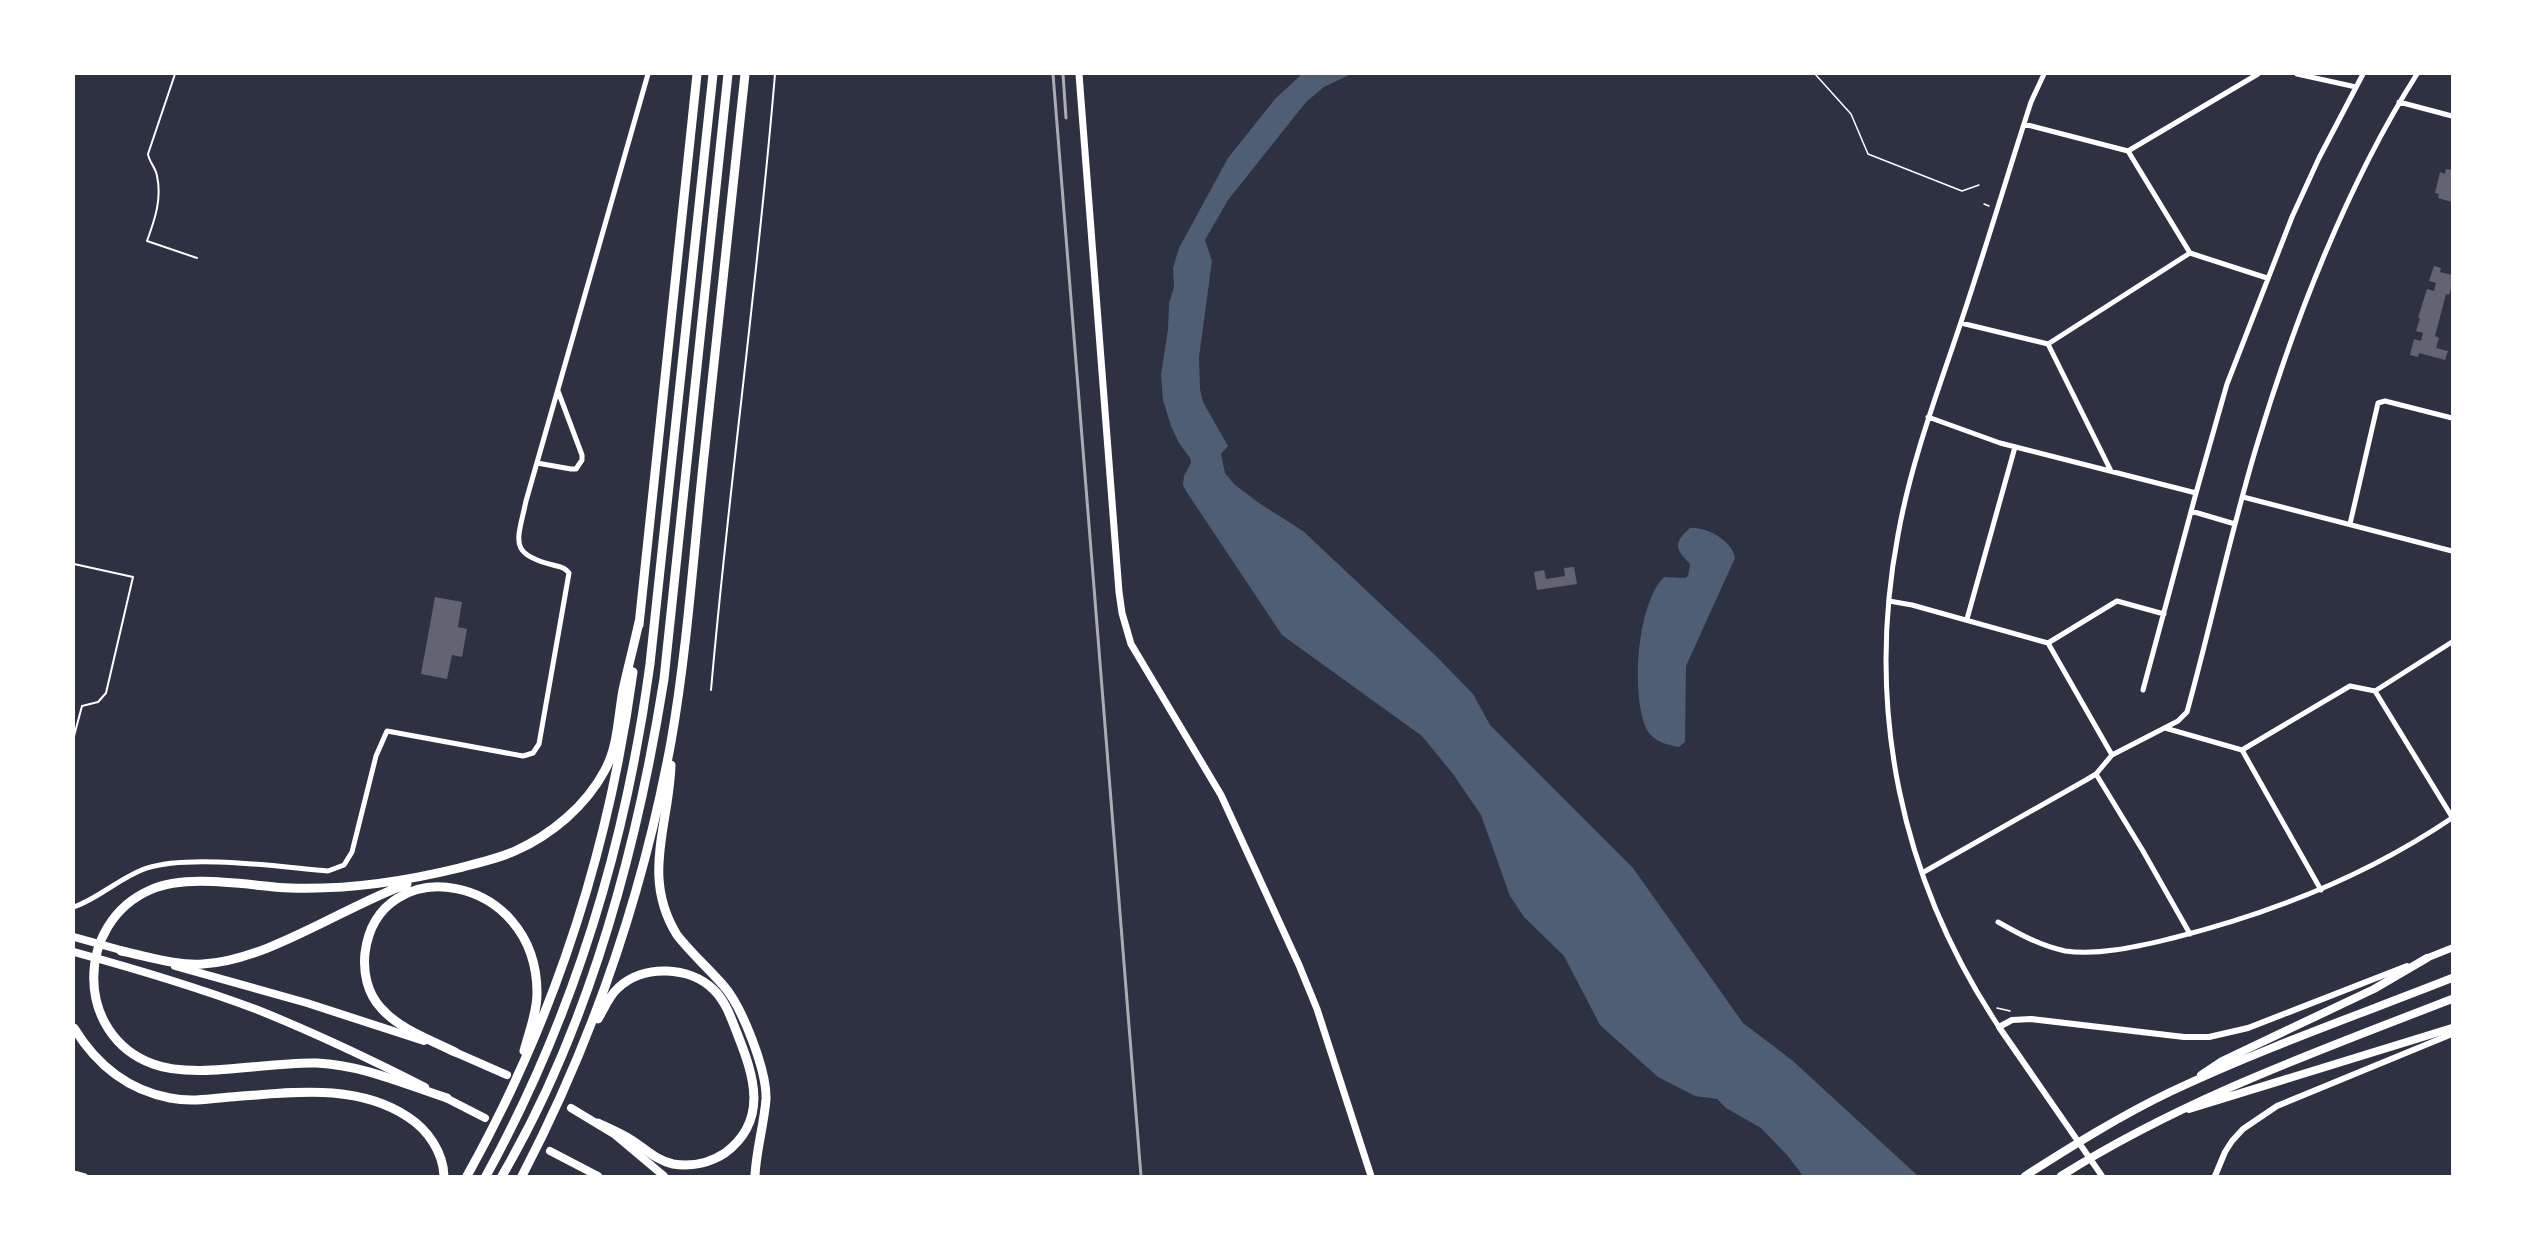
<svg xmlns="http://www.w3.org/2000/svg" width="2526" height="1250" viewBox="0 0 2526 1250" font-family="Signika,sans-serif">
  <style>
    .water { fill: #4f5d75 }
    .building { fill: #626471 }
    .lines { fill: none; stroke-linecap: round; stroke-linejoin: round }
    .path { stroke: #fff; stroke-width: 1.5 }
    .service { stroke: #fff; stroke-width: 2 }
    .minor { stroke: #fff; stroke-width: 5 }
    .tertiary { stroke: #fff; stroke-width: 6 }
    .secondary { stroke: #fff; stroke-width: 7 }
    .trunk { stroke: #fff; stroke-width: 8 }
    .motorway { stroke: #fff; stroke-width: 9 }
    .rail { stroke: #abadb3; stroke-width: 3 }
  </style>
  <rect width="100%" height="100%" fill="#2d3142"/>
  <path class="water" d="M1302 74H1351L1324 87 1306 102 1228 200 1205 240 1212 261 1199 357 1200 389 1203 402 1228 446 1221 454 1225 473 1234 484 1259 503 1303 531 1437 657 1473 694 1490 725 1633 868 1743 1023 1793 1061 1918 1176H1803L1787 1155 1761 1128 1726 1108 1717 1099 1695 1096 1658 1077 1600 1025 1564 956 1524 917 1510 896 1481 815 1453 774 1422 736 1282 635 1186 491 1183 485 1184 476 1191 463 1190 458 1179 443 1171 426 1163 400 1161 375 1168 329 1169 304 1174 287 1173 268 1179 248 1228 158 1275 99Z
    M1690 528C1705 526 1733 541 1735 558L1686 666 1685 742 1679 747C1667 745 1653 741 1647 730 1630 696 1637 603 1664 577L1685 578 1688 576 1690 564C1676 549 1672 544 1690 528Z"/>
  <path class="building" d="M2446 169 2452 170V202L2438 198 2439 194 2435 193 2440 172 2445 174Z
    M2434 266 2441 268 2440 272 2452 275V286L2449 295 2446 294 2435 336 2439 338 2436 348 2448 351 2445 360 2419 353 2418 357 2410 355 2414 339 2421 341 2423 333 2416 331 2420 318H2418L2427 289 2434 291 2436 283 2429 281Z
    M1574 567 1577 584 1537 590 1534 572 1544 570 1546 579 1565 576 1564 568Z
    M435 597 462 602 458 627 467 629 462 657 452 655 447 679 421 674Z"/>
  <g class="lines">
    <path class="path" d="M1815 74 1851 114 1868 154 1962 191 1979 185
      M1984 204 1989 206
      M1997 1008 2010 1011"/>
    <path class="service" d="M175 74 148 154C149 162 156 168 157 176 162 199 155 219 147 241L197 258
      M74 564 133 577 106 693 98 702 82 706 74 736
      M711 690C729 484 758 280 775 74"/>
    <path class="minor" d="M2297 74 2356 87
      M2399 102 2452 116
      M2024 124 2128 151 2258 74
      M2128 151 2190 253
      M1961 323 2048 344 2111 471
      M2048 344 2190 253 2267 278
      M1928 417 2000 443 2196 493
      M537 463 571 469H576L582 460V455L558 391
      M2243 497 2452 551
      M2191 511 2235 524
      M2350 524 2378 403 2385 401 2452 418
      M1889 601 1912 605 2048 643 2117 601 2164 614
      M1967 619 2015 447
      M2048 643 2112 755
      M2143 690 2196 493 2227 384 2292 217 2319 158 2363 74
      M2375 691 2452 817
      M2165 728 2242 750 2321 890
      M2242 750 2350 686 2375 691 2452 642
      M2096 774 2143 851 2190 934
      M1922 873 2086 780 2096 774 2112 755 2178 721 2187 712C2211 625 2230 535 2256 448 2293 324 2347 184 2417 74
      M74 907C100 898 120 877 147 868 190 854 280 867 328 871L344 865 352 852 376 756 387 731 523 756 533 753 539 744 569 573C565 567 560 567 553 565 507 554 518 540 526 501L648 74
      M1998 922C2019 934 2041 946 2065 951 2100 956 2139 946 2173 938 2273 913 2368 875 2452 818
      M1999 1027C1901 880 1865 709 1898 535 1911 462 1937 394 1960 325 1985 251 2007 176 2031 102L2044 74
      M74 1173 85 1176"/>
    <path class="tertiary" d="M2102 1176 1999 1027 2012 1020 2031 1019 2184 1037H2209L2248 1028 2407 966
      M2215 1176 2225 1152 2232 1141 2243 1129 2277 1106 2452 1034"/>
    <path class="secondary" d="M1079 74 1119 592 1122 613 1131 644 1221 795 1299 965 1317 1009 1371 1176
      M2427 958 2452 948"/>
    <path class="trunk" d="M74 937 128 952
      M74 952C136 969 197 987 258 1010 315 1033 370 1059 425 1087
      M175 966 307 1003 424 1041
      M450 1050 507 1075
      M2201 1075 2222 1061 2374 989 2427 958
      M442 1096 485 1118
      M571 1108 614 1134 664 1176
      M2189 1109 2452 1028
      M550 1151 598 1176
      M2025 1176C2072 1146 2120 1116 2170 1092 2261 1049 2358 1015 2452 978
      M2061 1176C2183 1099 2318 1051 2452 999"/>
    <path class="motorway" d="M639 625 697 74
      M671 765C669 826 641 877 677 935 691 953 708 968 723 985 742 1006 767 1071 766 1099 764 1125 756 1151 755 1176
      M121 951C147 956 176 966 203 964 267 961 345 906 407 884
      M74 1028C96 1064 128 1090 170 1098 190 1102 210 1099 230 1097 289 1093 355 1082 408 1117 428 1130 443 1152 444 1176
      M455 1052C431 1040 399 1029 381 1008 367 993 363 972 365 953 378 849 537 872 537 993 537 1013 529 1032 524 1051
      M447 1098C404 1084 362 1065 317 1063 270 1061 195 1080 153 1064 74 1035 75 923 150 890 189 873 249 886 290 888 348 890 402 882 459 868 477 863 497 859 515 851 551 835 586 806 605 770 618 746 618 717 623 690 628 667 634 645 639 622
      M598 1123C608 1128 620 1133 630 1139 645 1148 655 1160 673 1164 691 1167 710 1163 725 1153 769 1120 754 1076 737 1033 731 1018 726 1002 714 990 690 966 643 964 618 988 609 996 604 1009 598 1019
      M467 1176C554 1020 609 849 633 672
      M486 1176C573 1018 626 843 650 664L713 74
      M502 1176C589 1027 637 849 664 679L728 74
      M522 1176C593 1040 643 893 671 742 688 645 694 545 705 447 718 323 732 198 745 74"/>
    <path class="rail" d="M1053 74 1141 1176
      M1063 74 1066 118"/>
  </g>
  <rect width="2526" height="1250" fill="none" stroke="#ffffff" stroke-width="150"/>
</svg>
